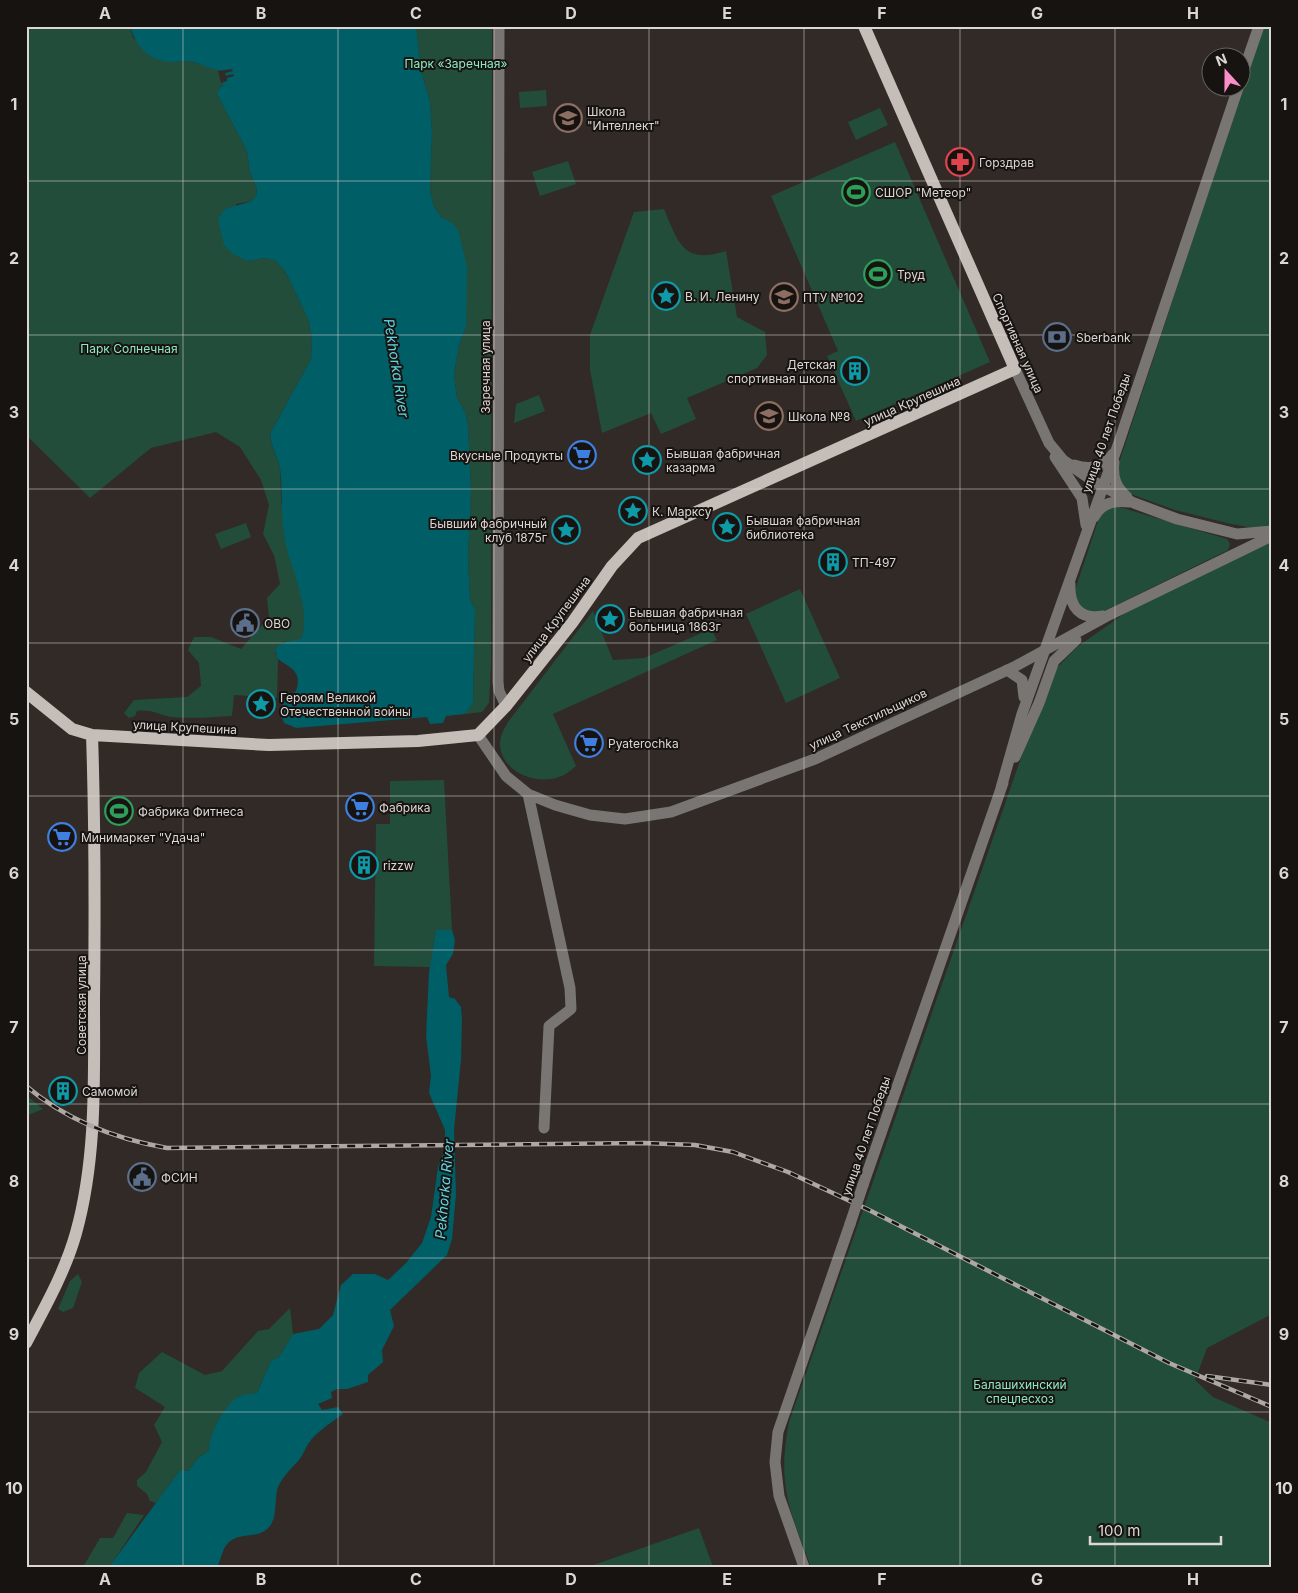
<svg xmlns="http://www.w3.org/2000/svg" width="1298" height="1593" viewBox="0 0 1298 1593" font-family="Inter,sans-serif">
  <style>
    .green { fill: #234d3b }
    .water { fill: #005e66 }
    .pier { fill: #312a26 }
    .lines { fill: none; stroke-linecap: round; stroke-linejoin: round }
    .minor { stroke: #787572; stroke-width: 11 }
    .major { stroke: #c5beb8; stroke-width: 12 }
    .rail-casing { stroke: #ada8a4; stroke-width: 4.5 }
    .rail { stroke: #171311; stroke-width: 2.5; stroke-dasharray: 8; stroke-linecap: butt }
    .minor-bridge { stroke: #787572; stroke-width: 11 }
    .grid { fill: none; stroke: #dcd7d4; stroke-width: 1; stroke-opacity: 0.55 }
    .labels { text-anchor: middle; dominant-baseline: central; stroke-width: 4; stroke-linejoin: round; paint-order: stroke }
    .park-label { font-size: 12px; fill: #8ee9c1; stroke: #171311 }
    .poi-label { font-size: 12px; fill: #dcd7d4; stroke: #171311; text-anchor: start }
    .street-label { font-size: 12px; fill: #dcd7d4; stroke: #171311 }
    .water-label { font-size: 14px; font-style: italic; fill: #61d5e1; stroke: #171311 }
    .neatline { fill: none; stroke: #dcd7d4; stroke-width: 2 }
    .grid-label { font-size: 16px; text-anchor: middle; font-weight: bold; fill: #dcd7d4 }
  </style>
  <rect width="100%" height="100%" fill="#312a26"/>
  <path class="green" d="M26 26H130L133 38 171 62 188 61 219 69 223 85 218 90V96L247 151 250 172 257 189 256 196 252 201 236 204 247 261 265 258 275 260 285 271 308 319 312 337 311 359 271 432C269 446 278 456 280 469 281 482 280 495 282 508 288 542 310 606 303 638L296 642H283L275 653 278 659 277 698 234 695 232 716C212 717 191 719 172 717 158 715 152 709 137 711L135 716 129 718 124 713 134 700 187 697 201 686 199 663 188 650 194 637H211L241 649 269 617 267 598 280 584 274 555 263 534 269 505 261 480 240 447 216 432 151 448 90 498 26 435Z
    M416 26H492L491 664 489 703 482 712 465 714 473 703 475 609 470 600 468 559 471 491 468 425 465 412 457 398 454 374 459 345 466 327 451 222 441 217 434 207 430 189 432 131 430 102 421 70Z
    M1263 26H1272V527H1248L1231 524 1175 510 1136 496 1129 493 1118 476 1119 463Z
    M546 90 547 106 520 108 519 92Z
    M880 108 888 125 856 140 848 122Z
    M895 142 990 362 856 421 827 356 838 351 771 196Z
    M568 161 576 184 540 196 532 172Z
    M664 209C678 242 683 265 726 251L737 317 765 332 767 355 757 368 687 398 696 419 661 434 651 413 602 433 590 370V335L634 212Z
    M539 395 545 411 514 423 516 404Z
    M1116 506 1227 539 1230 544 1228 550 1100 613 1079 609 1075 590 1101 512Z
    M246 523 251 537 221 549 215 534Z
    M1272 542V1314L1207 1348 1195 1380 1213 1397 1272 1423V1567H811C789 1509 777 1485 789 1422L1050 675 1077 647 1131 609Z
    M800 589 840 678 786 703 746 614Z
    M593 611 613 660 644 658 711 629 717 640 553 714 576 766C570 771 564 776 556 778 533 784 501 771 500 744 500 736 504 729 508 722Z
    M444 780 452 930H436L430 967 374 966 376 824H390V781Z
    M26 1095 43 1109 26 1116Z
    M78 1274 82 1282 73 1308 63 1312 58 1309 70 1281Z
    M290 1308 293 1334 279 1357 271 1361 257 1393 238 1397 209 1451 199 1457 188 1471 180 1470 156 1503 150 1501 147 1494 137 1486V1480L146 1472 162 1442 154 1425 165 1407 135 1388 139 1373 162 1352 205 1375 222 1371 258 1331 269 1329Z
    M127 1513 144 1515 112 1563 109 1567H83L100 1538H113Z
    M699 1528 713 1567H588Z"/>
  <path class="water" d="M130 26H416L421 70 430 102 432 131 430 190 434 207 441 217 451 222 458 230 467 267 466 327 459 345 454 374 457 398 465 412 468 425 471 491 468 559 470 600 475 609 473 703 465 714 446 716 443 723 430 724 427 717 296 728 284 723C278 708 283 699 296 691 305 664 278 667 276 654 273 640 295 642 302 638 310 606 293 575 286 545 280 520 283 494 280 468 278 456 269 445 271 432L311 359 312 337 308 319 285 271 275 260 265 258 247 261 233 254 224 245 218 219 225 209 252 201 256 196 257 189 250 172 247 151 218 96V90L223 85 219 70C208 69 198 62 188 61 182 61 177 62 172 62 149 61 136 47 130 26Z
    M436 930H452L455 940 453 954 446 965 449 997 455 999 461 1007 462 1021 461 1060 454 1130 456 1194 452 1239 447 1255 390 1310 394 1326 382 1350 383 1362 368 1375V1382L347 1389H337L331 1392 332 1398 318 1404 322 1410 338 1407 343 1414C331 1423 317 1431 308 1444 305 1449 303 1455 299 1460 291 1469 283 1476 278 1487 274 1499 278 1518 269 1527 258 1540 240 1531 228 1543 222 1549 221 1560 217 1567H109L180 1470 188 1471 199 1457 209 1451C209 1435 223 1406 238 1397 243 1394 251 1394 257 1393L271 1361 279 1357 293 1334 319 1329 333 1315 341 1285 353 1274H375L388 1280 406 1263 422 1243 431 1217 438 1167 445 1150V1130L429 1093 431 1076 426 1036 429 972Z"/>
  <path class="pier" d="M232 69 233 71 225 73 226 76 233 74 234 76 227 78V81L221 83 218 71Z"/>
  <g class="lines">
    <path class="minor" d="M499 26 498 682 499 691 506 706
      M1240 81 1259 26
      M1015 369 1049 443 1063 460 1093 481 1134 503 1177 519 1237 534 1272 531
      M1055 457 1082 498 1086 525
      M1114 462C1112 477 1116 487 1127 497
      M1074 465C1090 470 1103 468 1113 454
      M1094 517C1101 503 1115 500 1129 502
      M1070 584C1069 607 1080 620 1103 616
      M1007 670 1022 680 1024 697
      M478 735 506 776 528 794 555 805 590 815 625 819 671 812 815 759 1014 667 1109 615 1272 536
      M1015 757 1039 703 1054 661 1076 640
      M1001 788 1022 714 1118 445 1238 88
      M528 794 570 988 571 1009 549 1026 544 1128
      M863 1185 1003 783
      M804 1567 779 1496 775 1462 778 1432 850 1224"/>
    <path class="major" d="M26 692 72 729 92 735 269 745 418 741 478 735 506 706 572 623 612 566 638 538 1015 369 864 26
      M26 1343C45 1307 65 1272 76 1233 97 1158 94 1076 94 1000 95 911 95 823 92 735"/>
    <defs>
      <path id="rail" d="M26 1086C66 1120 116 1139 167 1148L644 1143 695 1145 733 1152 788 1172 869 1210 1169 1363 1272 1407
        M1207 1376 1272 1385"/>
    </defs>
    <use href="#rail" class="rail-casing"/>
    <use href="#rail" class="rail"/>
    <path class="minor-bridge" d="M850 1224 863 1185"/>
  </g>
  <path class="grid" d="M183 26V1567M338 26V1567M494 26V1567M649 26V1567M804 26V1567M960 26V1567M1115 26V1567M26 181H1272M26 335H1272M26 489H1272M26 643H1272M26 796H1272M26 950H1272M26 1104H1272M26 1258H1272M26 1412H1272"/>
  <defs>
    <symbol id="school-ring" viewBox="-11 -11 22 22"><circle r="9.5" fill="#171311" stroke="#8d6e63" stroke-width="1.5"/><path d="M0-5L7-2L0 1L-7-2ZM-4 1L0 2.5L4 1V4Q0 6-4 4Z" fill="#8d6e63"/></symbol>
    <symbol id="pharmacy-ring" viewBox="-11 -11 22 22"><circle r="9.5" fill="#171311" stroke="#e0444e" stroke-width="1.5"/><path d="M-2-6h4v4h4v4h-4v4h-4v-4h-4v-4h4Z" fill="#e0444e"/></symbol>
    <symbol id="stadium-ring" viewBox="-11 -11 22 22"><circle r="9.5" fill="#171311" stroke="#2e9e5b" stroke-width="1.5"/><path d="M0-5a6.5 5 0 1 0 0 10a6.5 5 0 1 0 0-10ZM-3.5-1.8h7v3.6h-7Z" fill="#2e9e5b"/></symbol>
    <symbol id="sight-ring" viewBox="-11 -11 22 22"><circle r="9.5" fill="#171311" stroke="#0f9aa8" stroke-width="1.5"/><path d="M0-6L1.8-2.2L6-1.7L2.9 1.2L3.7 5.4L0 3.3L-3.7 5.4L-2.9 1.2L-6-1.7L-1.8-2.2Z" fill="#0f9aa8"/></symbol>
    <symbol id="university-ring" viewBox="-11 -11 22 22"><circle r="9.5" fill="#171311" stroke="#8d6e63" stroke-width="1.5"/><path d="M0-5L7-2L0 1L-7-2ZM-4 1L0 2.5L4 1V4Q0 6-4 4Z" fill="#8d6e63"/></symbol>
    <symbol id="bank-ring" viewBox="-11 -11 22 22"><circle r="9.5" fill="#171311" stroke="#5c6f8a" stroke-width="1.5"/><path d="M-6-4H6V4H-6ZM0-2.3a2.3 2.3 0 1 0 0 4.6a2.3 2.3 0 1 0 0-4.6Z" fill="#5c6f8a"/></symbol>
    <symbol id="building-ring" viewBox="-11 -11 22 22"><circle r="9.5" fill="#171311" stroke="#0f9aa8" stroke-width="1.5"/><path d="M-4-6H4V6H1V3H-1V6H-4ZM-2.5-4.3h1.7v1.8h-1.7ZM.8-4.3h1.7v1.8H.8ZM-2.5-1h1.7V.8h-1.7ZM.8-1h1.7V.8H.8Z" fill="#0f9aa8"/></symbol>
    <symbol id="supermarket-ring" viewBox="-11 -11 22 22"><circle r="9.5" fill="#171311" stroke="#3f7fe0" stroke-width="1.5"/><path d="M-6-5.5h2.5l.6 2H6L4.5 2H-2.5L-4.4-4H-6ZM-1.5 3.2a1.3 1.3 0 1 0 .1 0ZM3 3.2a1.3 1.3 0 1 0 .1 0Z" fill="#3f7fe0"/></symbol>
    <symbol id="civic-ring" viewBox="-11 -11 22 22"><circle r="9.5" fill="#171311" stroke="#5c6f8a" stroke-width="1.5"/><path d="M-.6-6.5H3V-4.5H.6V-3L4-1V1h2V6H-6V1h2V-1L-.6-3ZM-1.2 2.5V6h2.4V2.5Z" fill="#5c6f8a"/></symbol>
  </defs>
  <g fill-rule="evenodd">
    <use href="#school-ring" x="552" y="102" width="32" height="32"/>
    <use href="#pharmacy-ring" x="944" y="146" width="32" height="32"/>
    <use href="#stadium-ring" x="840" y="176" width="32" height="32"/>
    <use href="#stadium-ring" x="862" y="258" width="32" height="32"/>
    <use href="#sight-ring" x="650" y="280" width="32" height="32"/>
    <use href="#university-ring" x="768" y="281" width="32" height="32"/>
    <use href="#bank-ring" x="1041" y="321" width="32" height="32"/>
    <use href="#building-ring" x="839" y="355" width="32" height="32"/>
    <use href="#school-ring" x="753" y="400" width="32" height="32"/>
    <use href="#supermarket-ring" x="566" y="439" width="32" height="32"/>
    <use href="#sight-ring" x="631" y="444" width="32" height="32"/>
    <use href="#sight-ring" x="617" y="495" width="32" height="32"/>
    <use href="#sight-ring" x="711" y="511" width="32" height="32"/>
    <use href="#sight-ring" x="550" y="514" width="32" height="32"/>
    <use href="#building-ring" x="817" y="546" width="32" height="32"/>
    <use href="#sight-ring" x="594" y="603" width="32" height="32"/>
    <use href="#civic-ring" x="229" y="607" width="32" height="32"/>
    <use href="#sight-ring" x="245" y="688" width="32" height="32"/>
    <use href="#supermarket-ring" x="573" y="727" width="32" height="32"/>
    <use href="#supermarket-ring" x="344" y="791" width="32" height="32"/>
    <use href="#stadium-ring" x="103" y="795" width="32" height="32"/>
    <use href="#supermarket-ring" x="46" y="821" width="32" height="32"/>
    <use href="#building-ring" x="348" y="849" width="32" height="32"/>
    <use href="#building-ring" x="47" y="1075" width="32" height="32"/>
    <use href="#civic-ring" x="126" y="1161" width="32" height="32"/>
  </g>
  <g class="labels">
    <g class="park-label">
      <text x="456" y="63">Парк «Заречная»</text>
      <text x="129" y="348">Парк Солнечная</text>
      <text x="1020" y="1384">Балашихинский<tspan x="1020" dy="14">спецлесхоз</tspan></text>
    </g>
    <g class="poi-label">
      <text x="587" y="111">Школа<tspan x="587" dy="14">"Интеллект"</tspan></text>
      <text x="979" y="162">Горздрав</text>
      <text x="875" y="192">СШОР "Метеор"</text>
      <text x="897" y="274">Труд</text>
      <text x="685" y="296">В. И. Ленину</text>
      <text x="803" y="297">ПТУ №102</text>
      <text x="1076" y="337">Sberbank</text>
      <text x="836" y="364" text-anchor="end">Детская<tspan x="836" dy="14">спортивная школа</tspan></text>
      <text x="788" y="416">Школа №8</text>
      <text x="666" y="453">Бывшая фабричная<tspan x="666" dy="14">казарма</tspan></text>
      <text x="563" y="455" text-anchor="end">Вкусные Продукты</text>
      <text x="652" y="511">К. Марксу</text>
      <text x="746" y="520">Бывшая фабричная<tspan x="746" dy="14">библиотека</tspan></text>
      <text x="547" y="523" text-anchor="end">Бывший фабричный<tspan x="547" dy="14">клуб 1875г</tspan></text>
      <text x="852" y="562">ТП-497</text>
      <text x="629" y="612">Бывшая фабричная<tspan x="629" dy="14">больница 1863г</tspan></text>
      <text x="264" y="623">ОВО</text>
      <text x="280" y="697">Героям Великой<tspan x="280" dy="14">Отечественной войны</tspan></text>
      <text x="608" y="743">Pyaterochka</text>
      <text x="379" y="807">Фабрика</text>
      <text x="138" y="811">Фабрика Фитнеса</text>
      <text x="81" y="837">Минимаркет "Удача"</text>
      <text x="383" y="865">rizzw</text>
      <text x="82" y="1091">Самомой</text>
      <text x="161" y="1177">ФСИН</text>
    </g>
    <g class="street-label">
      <text transform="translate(1018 343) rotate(66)">Спортивная улица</text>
      <text transform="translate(485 367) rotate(-90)">Заречная улица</text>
      <text transform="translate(912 401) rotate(-24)">улица Крупешина</text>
      <text transform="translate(1106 433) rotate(-71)">улица 40 лет Победы</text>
      <text transform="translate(556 619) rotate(-53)">улица Крупешина</text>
      <text transform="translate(868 719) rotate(-25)">улица Текстильщиков</text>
      <text transform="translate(185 727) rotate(3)">улица Крупешина</text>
      <text transform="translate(81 1005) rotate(-90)">Советская улица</text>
      <text transform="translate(866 1136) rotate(-71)">улица 40 лет Победы</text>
    </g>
    <g class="water-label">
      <text transform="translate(397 368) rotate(81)">Pekhorka River</text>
      <text transform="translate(444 1189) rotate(-85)">Pekhorka River</text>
    </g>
  </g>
  <rect width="1298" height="1593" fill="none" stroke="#171311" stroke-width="55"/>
  <g transform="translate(1226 72) rotate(339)"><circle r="24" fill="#171311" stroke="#66615f"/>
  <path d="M0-4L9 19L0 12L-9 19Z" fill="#fa8fc8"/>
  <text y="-8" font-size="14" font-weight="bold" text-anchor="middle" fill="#dcd7d4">N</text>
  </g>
  <path d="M1090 1536v8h131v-8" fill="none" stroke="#dcd7d4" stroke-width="2.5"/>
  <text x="1098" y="1536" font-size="15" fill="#dcd7d4" stroke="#171311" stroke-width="4" paint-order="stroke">100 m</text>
  <rect x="28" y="28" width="1242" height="1538" class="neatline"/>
  <g class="grid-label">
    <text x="105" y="19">A</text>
    <text x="261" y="19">B</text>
    <text x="416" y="19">C</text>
    <text x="571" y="19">D</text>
    <text x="727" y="19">E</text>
    <text x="882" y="19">F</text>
    <text x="1037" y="19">G</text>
    <text x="1193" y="19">H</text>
    <text x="14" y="110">1</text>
    <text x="1284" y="110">1</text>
    <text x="14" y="264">2</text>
    <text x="1284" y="264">2</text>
    <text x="14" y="418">3</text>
    <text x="1284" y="418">3</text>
    <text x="14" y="571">4</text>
    <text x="1284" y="571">4</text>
    <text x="14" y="725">5</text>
    <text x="1284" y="725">5</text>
    <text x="14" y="879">6</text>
    <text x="1284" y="879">6</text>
    <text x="14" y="1033">7</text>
    <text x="1284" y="1033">7</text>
    <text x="14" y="1187">8</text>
    <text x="1284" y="1187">8</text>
    <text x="14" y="1340">9</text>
    <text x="1284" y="1340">9</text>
    <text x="14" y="1494">10</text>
    <text x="1284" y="1494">10</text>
    <text x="105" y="1585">A</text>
    <text x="261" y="1585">B</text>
    <text x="416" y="1585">C</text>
    <text x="571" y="1585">D</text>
    <text x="727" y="1585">E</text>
    <text x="882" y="1585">F</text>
    <text x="1037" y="1585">G</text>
    <text x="1193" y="1585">H</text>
  </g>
</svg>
